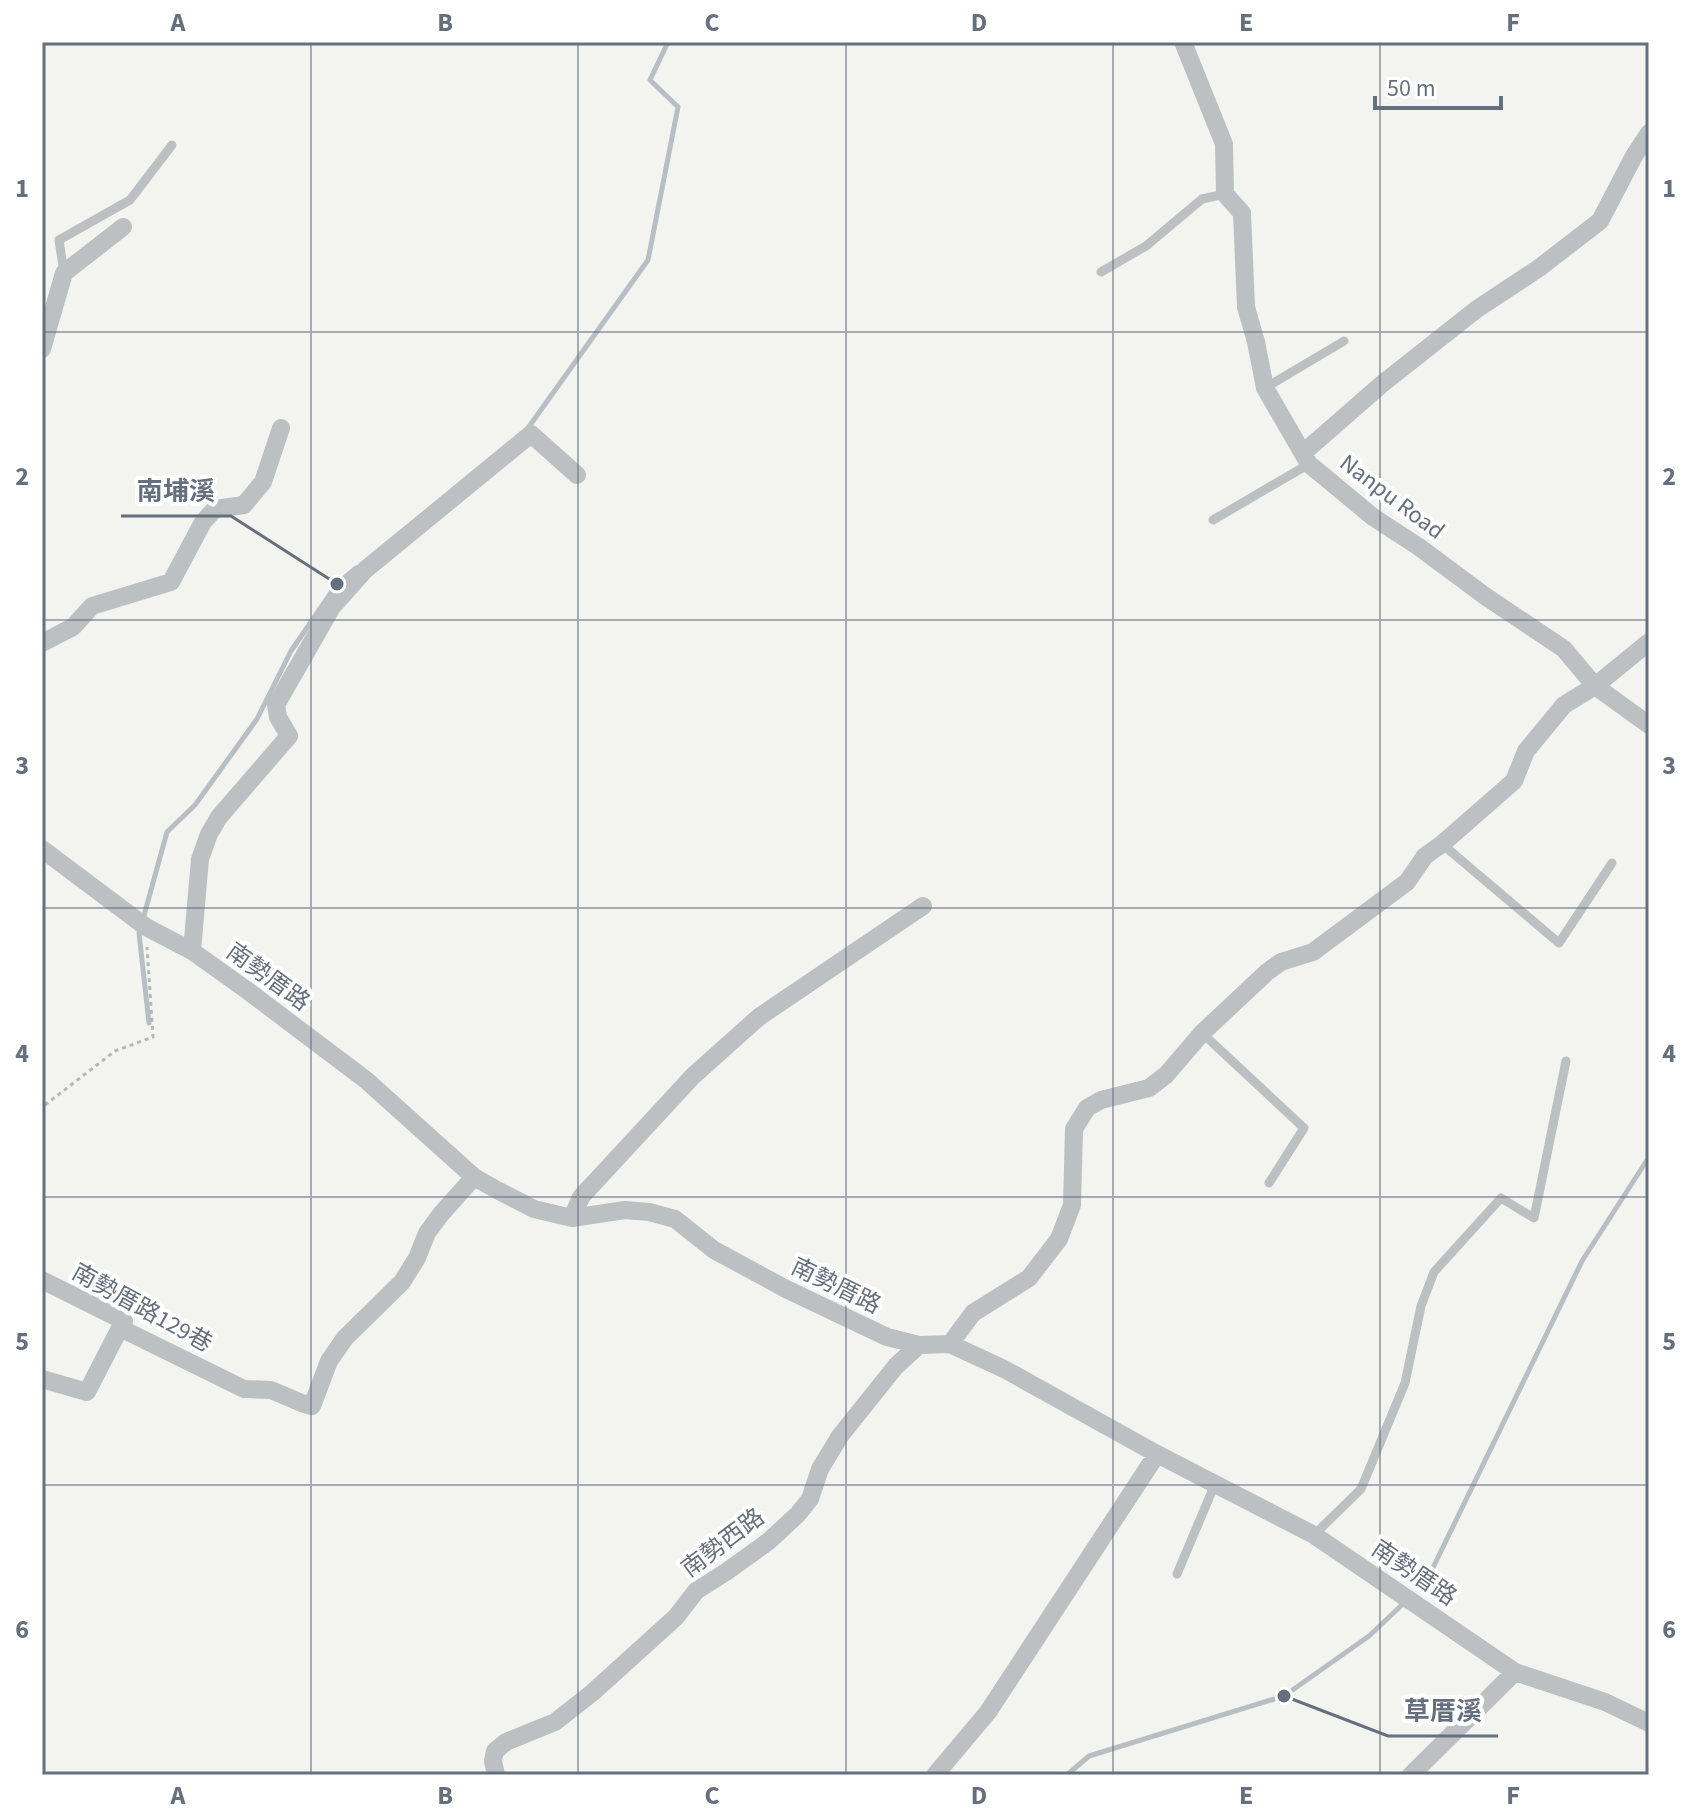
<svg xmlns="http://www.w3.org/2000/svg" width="1691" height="1817" viewBox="0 0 1691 1817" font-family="'Source Sans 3','Noto Sans TC',sans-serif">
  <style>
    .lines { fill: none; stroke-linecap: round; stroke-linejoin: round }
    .stream { stroke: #b8bfc4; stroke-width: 5 }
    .path { stroke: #b5b7ba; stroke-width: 3; stroke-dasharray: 4 4; stroke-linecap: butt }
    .service { stroke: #bdc0c3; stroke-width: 9 }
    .minor { stroke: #bdc0c3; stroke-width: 18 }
    .grid { fill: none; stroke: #666f7d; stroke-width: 2; stroke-opacity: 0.55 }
    .labels { text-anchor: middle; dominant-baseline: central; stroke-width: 8; stroke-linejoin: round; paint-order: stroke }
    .street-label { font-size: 24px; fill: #666f7d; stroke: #fff }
    .leader { fill: none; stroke: #666f7d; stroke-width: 3 }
    .callout-dot { fill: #666f7d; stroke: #fff; stroke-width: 3 }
    .callout-label { font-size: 26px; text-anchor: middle; font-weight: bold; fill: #666f7d; stroke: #fff; stroke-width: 8; stroke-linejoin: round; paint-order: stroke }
    .neatline { fill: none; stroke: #666f7d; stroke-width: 3 }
    .grid-label { font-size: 26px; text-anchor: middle; font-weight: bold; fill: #666f7d }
  </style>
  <rect width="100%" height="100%" fill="#f3f3f0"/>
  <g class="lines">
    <path class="stream" d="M528 428 648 260 678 107 650 80 668 42
      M143 919 167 832 195 805 257 719 291 651 337 584 356 568
      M140 929 139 933 149 1023
      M1427 1580 1582 1261 1649 1157
      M1067 1775 1089 1756 1284 1696 1369 1636 1405 1602"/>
    <path class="path" d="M45 1105 115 1051 153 1037 147 947"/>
    <path class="service" d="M1101 272 1146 246 1202 199 1225 194
      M64 273 59 240 130 200 172 145
      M1265 388 1344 341
      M1213 520 1309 464
      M1442 844 1559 943 1612 863
      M1202 1033 1304 1128 1269 1183
      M1314 1535 1361 1489 1405 1383 1421 1306 1434 1272 1501 1198 1534 1218 1566 1061
      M1177 1574 1215 1484"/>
    <path class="minor" d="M1183 42 1224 144 1225 194 1242 213 1246 307 1256 342 1265 388 1309 464 1373 517 1419 547 1485 596 1564 649 1595 686 1649 725
      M42 349 64 273 123 227
      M1303 453 1382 384 1477 309 1539 268 1600 221 1634 156 1649 133
      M42 643 73 627 92 606 171 582 203 522 215 509 244 505 263 482 281 428
      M42 849 146 927 192 951 248 991 366 1080 474 1177 497 1190 534 1209 572 1218 625 1210 649 1212 675 1219 714 1250 786 1289 887 1337 919 1345 950 1344 1004 1369 1157 1454 1314 1535 1515 1672 1605 1702 1649 1723
      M192 951 200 859 209 834 219 817 289 736 278 717 276 705 332 607 365 570 531 434 577 475
      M572 1218 581 1197 693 1076 759 1017 923 906
      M42 1280 124 1321 120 1328 244 1389 271 1390 304 1404 312 1406 329 1361 345 1338 402 1282 417 1258 427 1233 441 1214 474 1177
      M950 1344 973 1313 1029 1278 1059 1239 1072 1205 1074 1129 1087 1108 1101 1100 1149 1088 1166 1075 1202 1033 1267 972 1281 962 1313 952 1407 882 1425 856 1442 844 1514 781 1526 751 1564 705 1595 686 1649 642
      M42 1379 87 1392 120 1328
      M496 1775 493 1761 495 1751 506 1742 555 1722 592 1693 676 1617 696 1591 726 1572 769 1541 798 1514 810 1499 820 1469 840 1436 896 1366 919 1345
      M935 1775 988 1712 1157 1454
      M1411 1775 1515 1672"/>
  </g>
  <path class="grid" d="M311 42V1775M578 42V1775M846 42V1775M1113 42V1775M1380 42V1775M42 332H1649M42 620H1649M42 908H1649M42 1197H1649M42 1485H1649"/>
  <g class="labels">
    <g class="street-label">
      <text transform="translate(1392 497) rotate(37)">Nanpu Road</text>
      <text transform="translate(268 977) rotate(36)">南勢厝路</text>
      <text transform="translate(836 1286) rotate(26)">南勢厝路</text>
      <text transform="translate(142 1308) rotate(29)">南勢厝路129巷</text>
      <text transform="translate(723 1543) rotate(-37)">南勢西路</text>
      <text transform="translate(1414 1573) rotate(34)">南勢厝路</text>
    </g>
  </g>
  <path class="leader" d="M337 584L231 516H121M1284 1696L1388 1736H1498"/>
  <g class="callout-dot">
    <circle cx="337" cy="584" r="8"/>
    <circle cx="1284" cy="1696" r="8"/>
  </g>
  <g class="callout-label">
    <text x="176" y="500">南埔溪</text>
    <text x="1443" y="1720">草厝溪</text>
  </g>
  <rect width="1691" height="1817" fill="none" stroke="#ffffff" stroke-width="88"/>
  <path d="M1375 96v12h126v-12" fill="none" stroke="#666f7d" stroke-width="4"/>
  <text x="1387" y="96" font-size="24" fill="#666f7d" stroke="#ffffff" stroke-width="6" paint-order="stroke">50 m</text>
  <rect x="44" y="44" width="1603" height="1729" class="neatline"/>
  <g class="grid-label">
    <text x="178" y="31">A</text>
    <text x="445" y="31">B</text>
    <text x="712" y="31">C</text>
    <text x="979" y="31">D</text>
    <text x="1246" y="31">E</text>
    <text x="1513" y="31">F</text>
    <text x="22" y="197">1</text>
    <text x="1669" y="197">1</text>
    <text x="22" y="485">2</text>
    <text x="1669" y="485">2</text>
    <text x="22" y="774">3</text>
    <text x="1669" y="774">3</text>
    <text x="22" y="1062">4</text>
    <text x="1669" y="1062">4</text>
    <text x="22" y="1350">5</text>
    <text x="1669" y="1350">5</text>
    <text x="22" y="1638">6</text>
    <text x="1669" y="1638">6</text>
    <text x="178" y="1804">A</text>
    <text x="445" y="1804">B</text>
    <text x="712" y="1804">C</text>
    <text x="979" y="1804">D</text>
    <text x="1246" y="1804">E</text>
    <text x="1513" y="1804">F</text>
  </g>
</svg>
